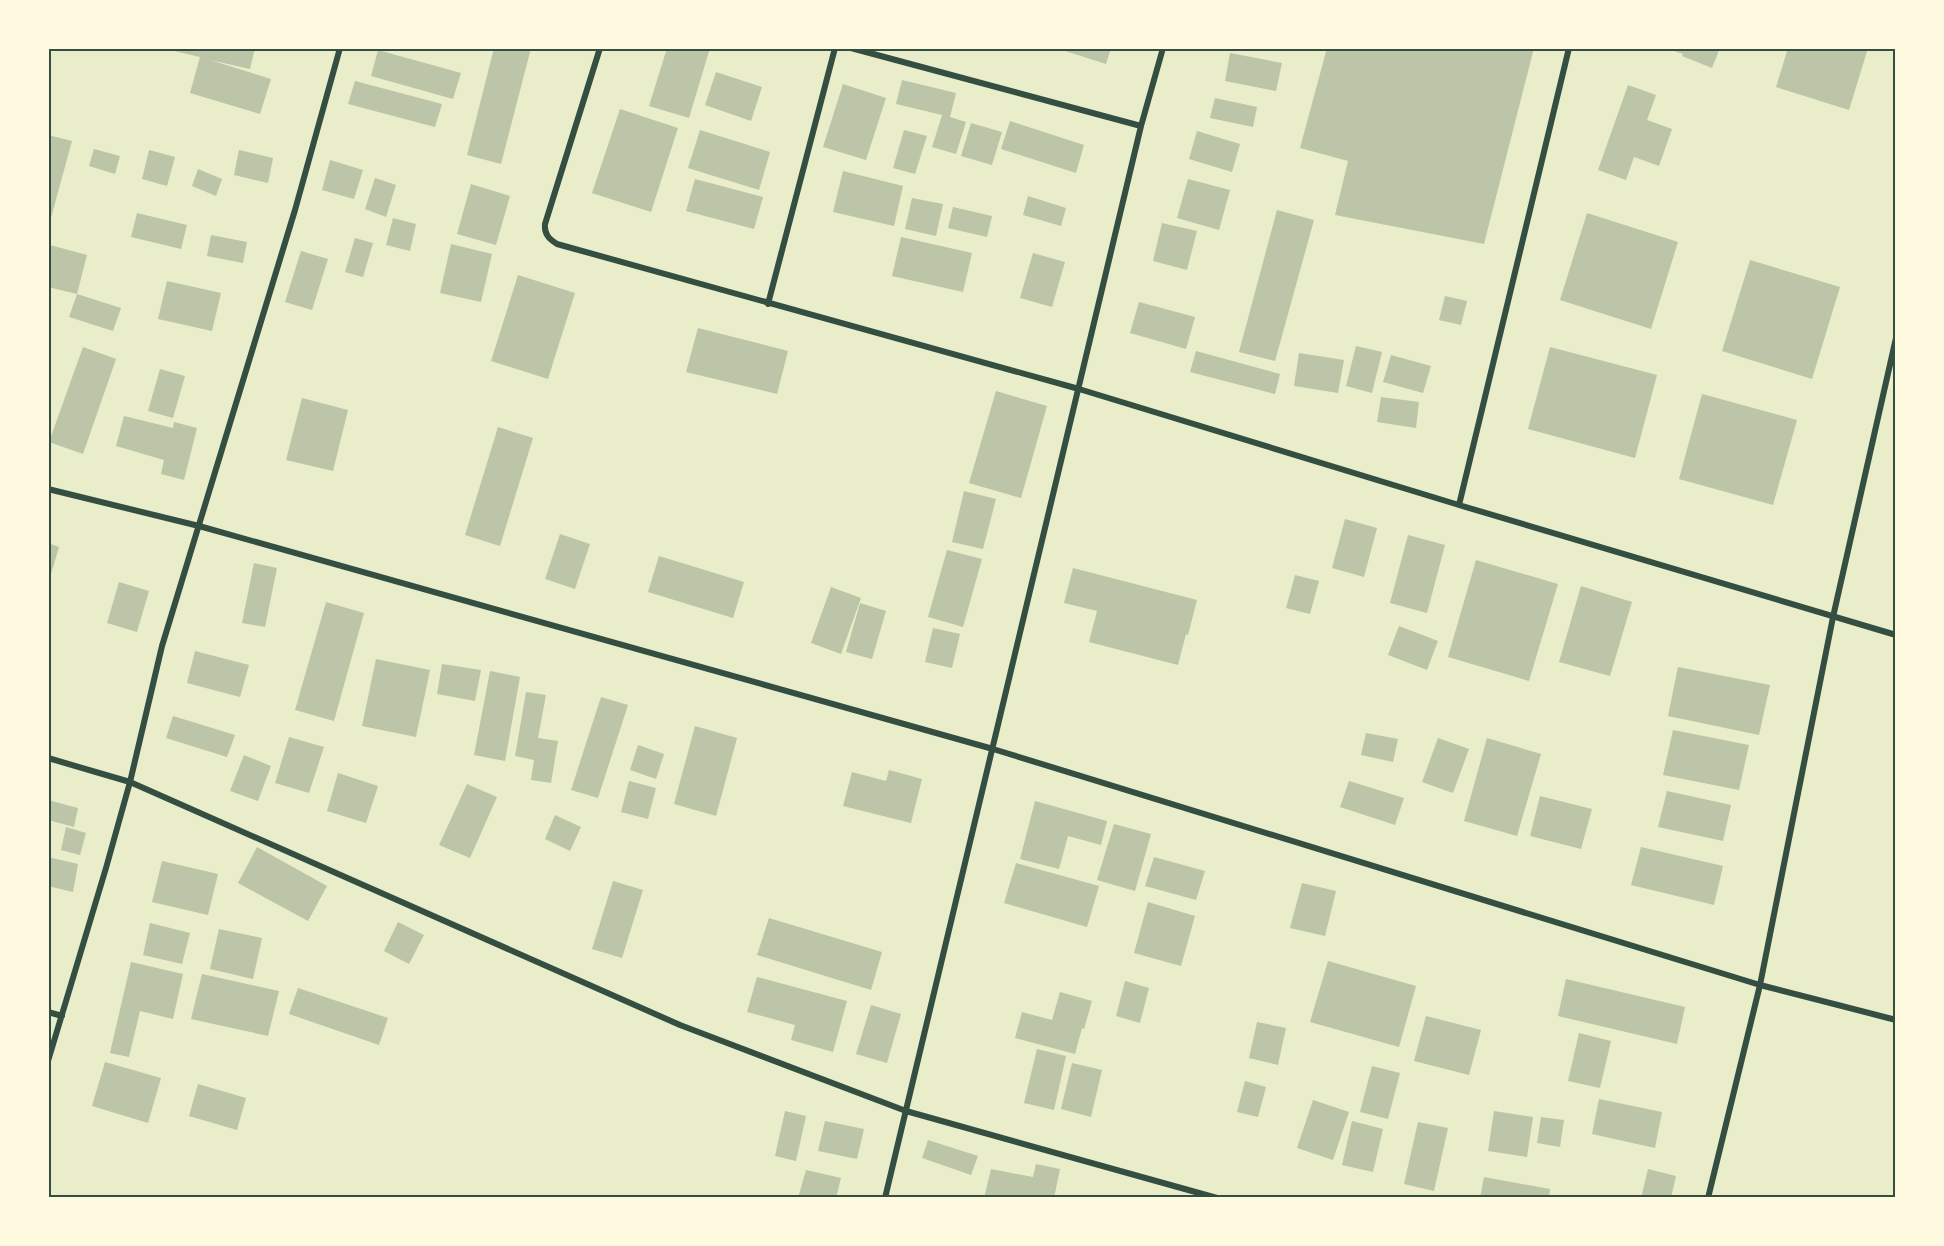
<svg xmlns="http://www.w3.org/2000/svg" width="1944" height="1246" viewBox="0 0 1944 1246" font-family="'Golos Text',sans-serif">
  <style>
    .building { fill: #bcc5a7 }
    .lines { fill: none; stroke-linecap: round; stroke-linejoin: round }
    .minor { stroke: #344e41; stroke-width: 6 }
    .neatline { fill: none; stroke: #344e41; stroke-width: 2 }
  </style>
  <rect width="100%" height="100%" fill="#e9edc9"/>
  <path class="building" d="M171 48H255L250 69 210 60 271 79 260 114 190 93 200 57 170 50Z
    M494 48H531L501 164 467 155Z
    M667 48H710L689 118 649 106Z
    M1056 48H1111L1106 64Z
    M1327 48H1534L1484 244 1335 215 1348 161 1300 148Z
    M1665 48H1720L1712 68 1682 56 1683 54Z
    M1788 48H1868L1849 110 1776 87Z
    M378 50 461 73 453 99 371 76Z
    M1230 53 1282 63 1276 91 1225 81Z
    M716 72 762 87 751 121 705 105Z
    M902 80 956 93 950 117 966 122 956 154 932 147 942 115 896 104Z
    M355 81 442 104 435 127 348 104Z
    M843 84 886 98 866 160 823 147Z
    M1628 85 1656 95 1647 120 1672 129 1659 166 1634 157 1626 180 1598 170Z
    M1215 98 1257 107 1253 127 1210 118Z
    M620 109 678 128 651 212 592 193Z
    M1010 121 1084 145 1076 173 1001 149Z
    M971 123 1002 132 992 165 961 156Z
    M700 130 770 152 759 190 688 168Z
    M904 130 927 136 915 174 893 168Z
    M1197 131 1240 144 1232 172 1189 159Z
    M48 135 72 141 49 225H48Z
    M94 149 120 156 115 174 89 166Z
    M149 150 175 157 167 186 142 179Z
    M239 150 273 158 268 183 234 175Z
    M330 160 363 170 354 199 322 190Z
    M198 169 222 179 216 196 192 186Z
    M843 171 903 186 894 226 833 212Z
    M375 178 396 185 386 217 365 209Z
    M695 179 763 197 754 229 686 211Z
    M1188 179 1230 190 1219 230 1177 218Z
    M471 184 510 196 496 245 457 234Z
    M1028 196 1066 208 1061 226 1023 215Z
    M912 198 943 204 936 236 905 229Z
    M953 207 992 216 987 237 948 228Z
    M1277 210 1314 220 1275 361 1239 352Z
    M137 213 187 225 181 249 131 237Z
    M1587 213 1678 242 1651 329 1560 300Z
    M393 218 416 224 410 251 386 245Z
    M1162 223 1197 231 1187 270 1153 261Z
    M211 235 247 242 243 263 207 256Z
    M901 237 972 253 963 292 892 276Z
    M355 238 373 243 363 277 345 272Z
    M451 244 492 254 481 302 440 293Z
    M50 245 87 255 77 294 48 287V253Z
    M301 251 328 259 312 310 285 302Z
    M1033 253 1065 262 1052 307 1020 298Z
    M1750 260 1840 287 1812 379 1722 351Z
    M518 275 575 293 548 379 491 361Z
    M167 281 221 293 212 331 158 319Z
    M77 294 121 308 113 331 69 317Z
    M1445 296 1467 301 1461 325 1439 320Z
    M1139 302 1195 317 1186 349 1130 333Z
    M698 328 788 351 777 394 686 372Z
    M1356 346 1382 352 1372 393 1346 386Z
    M83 347 116 359 83 454 49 442Z
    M1550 347 1657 375 1635 458 1528 429Z
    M1196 351 1280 374 1275 394 1190 372Z
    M1299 353 1344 360 1338 393 1294 386Z
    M1391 355 1431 366 1423 393 1383 382Z
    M160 369 185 376 173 418 148 411Z
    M996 391 1047 406 1021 498 969 483Z
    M1702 394 1797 420 1773 505 1679 479Z
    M1381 397 1419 402 1416 428 1377 422Z
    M302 398 348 410 333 471 286 460Z
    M124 416 173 428 174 422 197 428 184 480 161 474 164 460 116 446Z
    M498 427 533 438 500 546 465 535Z
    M964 491 996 499 983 549 952 542Z
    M1345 519 1377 528 1364 577 1332 568Z
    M560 534 590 544 575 589 545 579Z
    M1408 535 1445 545 1427 613 1390 603Z
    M48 543 59 547 49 581H48Z
    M947 550 982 559 963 627 928 617Z
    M659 556 744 582 733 618 648 592Z
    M1476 560 1558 584 1529 681 1448 657Z
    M254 563 277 568 265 627 242 623Z
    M1073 568 1197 600 1188 635 1186 634 1178 665 1089 642 1097 611 1064 603Z
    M1295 575 1319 581 1310 614 1286 608Z
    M119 582 149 591 137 632 107 623Z
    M1581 586 1632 602 1610 676 1559 662Z
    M831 587 861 598 841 654 811 643Z
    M326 602 364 613 334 721 295 710Z
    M860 603 886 611 872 659 846 652Z
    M1399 626 1438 641 1427 670 1388 655Z
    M933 628 960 634 952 668 925 662Z
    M195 651 249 665 240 697 187 683Z
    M376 659 430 670 416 737 362 726Z
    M442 664 481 670 475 701 437 694Z
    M1678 667 1770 685 1759 735 1668 716Z
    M490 671 520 677 505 761 474 755Z
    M526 692 546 695 538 738 558 741 551 783 531 780 534 760 515 756Z
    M601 697 628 705 598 798 571 790Z
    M173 716 235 735 227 757 166 738Z
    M695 726 737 738 716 816 674 804Z
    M1673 730 1749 745 1739 790 1663 775Z
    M1366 733 1398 739 1393 762 1361 755Z
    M289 737 324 747 309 793 275 783Z
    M1438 738 1469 749 1453 793 1422 782Z
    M1487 738 1541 754 1517 836 1464 821Z
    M638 745 664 754 656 779 630 770Z
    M244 755 271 766 258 801 230 791Z
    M889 770 922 779 911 823 843 806 852 772 886 781Z
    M338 773 378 786 366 823 327 811Z
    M629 781 656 788 648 819 621 812Z
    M1349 781 1404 798 1395 825 1340 807Z
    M467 784 497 797 470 858 439 845Z
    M1667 791 1731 805 1723 841 1658 827Z
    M1540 796 1592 809 1581 849 1530 836Z
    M48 800 78 808 74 827 48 820Z
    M1035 801 1107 821 1101 845 1068 836 1059 869 1020 859Z
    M555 815 581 827 570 851 545 839Z
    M1114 824 1151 834 1135 891 1097 880Z
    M66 827 86 833 80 855 61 850Z
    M257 847 327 886 308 921 238 883Z
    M1641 847 1723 866 1714 905 1631 885Z
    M48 857 78 864 73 892 48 886Z
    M1154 857 1205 871 1196 900 1145 886Z
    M162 861 218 874 208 915 152 902Z
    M1016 863 1099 886 1087 927 1004 903Z
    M613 881 643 890 622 958 592 949Z
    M1302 883 1336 891 1325 936 1290 928Z
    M1148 902 1195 916 1181 966 1134 953Z
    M769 918 882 952 871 990 757 955Z
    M398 922 424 935 409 964 384 951Z
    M150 923 190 933 182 964 143 955Z
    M219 929 262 938 253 979 210 969Z
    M1328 961 1416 986 1399 1047 1310 1022Z
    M131 962 183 974 173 1019 140 1011 129 1057 110 1053Z
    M202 974 279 991 268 1036 191 1019Z
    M757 977 847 1001 833 1052 791 1040 795 1025 747 1012Z
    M1566 979 1685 1007 1677 1044 1558 1016Z
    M1125 981 1149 988 1140 1023 1116 1016Z
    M298 988 388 1018 379 1045 289 1014Z
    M1060 992 1092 1001 1084 1029 1082 1028 1075 1054 1015 1038 1022 1012 1052 1020Z
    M871 1005 901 1014 887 1063 856 1054Z
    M1426 1016 1481 1030 1469 1075 1414 1061Z
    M1257 1022 1286 1028 1278 1065 1249 1058Z
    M1579 1033 1611 1041 1600 1088 1568 1081Z
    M1037 1049 1066 1056 1054 1110 1024 1103Z
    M105 1062 161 1078 148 1123 92 1106Z
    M1072 1063 1102 1070 1091 1117 1061 1109Z
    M1372 1066 1400 1073 1388 1119 1360 1112Z
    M1245 1081 1266 1087 1258 1117 1237 1112Z
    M198 1084 246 1098 237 1130 189 1116Z
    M1599 1099 1662 1112 1655 1148 1592 1134Z
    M1313 1100 1349 1112 1333 1160 1297 1148Z
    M785 1111 806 1116 796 1161 775 1156Z
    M1494 1111 1533 1117 1527 1157 1488 1151Z
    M1541 1117 1564 1120 1560 1147 1537 1143Z
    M825 1121 864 1129 857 1159 818 1151Z
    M1352 1121 1383 1129 1373 1172 1342 1165Z
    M1418 1122 1448 1128 1434 1191 1404 1184Z
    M928 1140 978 1156 971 1175 922 1158Z
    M1036 1164 1060 1169 1054 1198H984L991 1169 1033 1177Z
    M1648 1169 1676 1176 1671 1198H1641Z
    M806 1170 841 1178 836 1198H798Z
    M1484 1177 1550 1189 1549 1198H1480Z"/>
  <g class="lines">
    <path class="minor" d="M600 48 545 224C544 234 549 239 557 244L1079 389 1459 505 1896 635
      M851 48 1141 126
      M768 304 835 48
      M48 489 199 526 993 749 1760 985 1896 1020
      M1459 505 1569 48
      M48 758 130 782 680 1025 906 1111 1217 1198
      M48 1012 62 1016
      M48 1061 106 868 130 782 162 646 295 210 340 48
      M885 1198 1141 126 1163 48
      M1708 1198 1760 985 1833 617 1896 338"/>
  </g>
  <rect width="1944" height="1246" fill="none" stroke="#fefae0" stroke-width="99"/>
  <rect x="50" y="50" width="1844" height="1146" class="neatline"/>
</svg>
